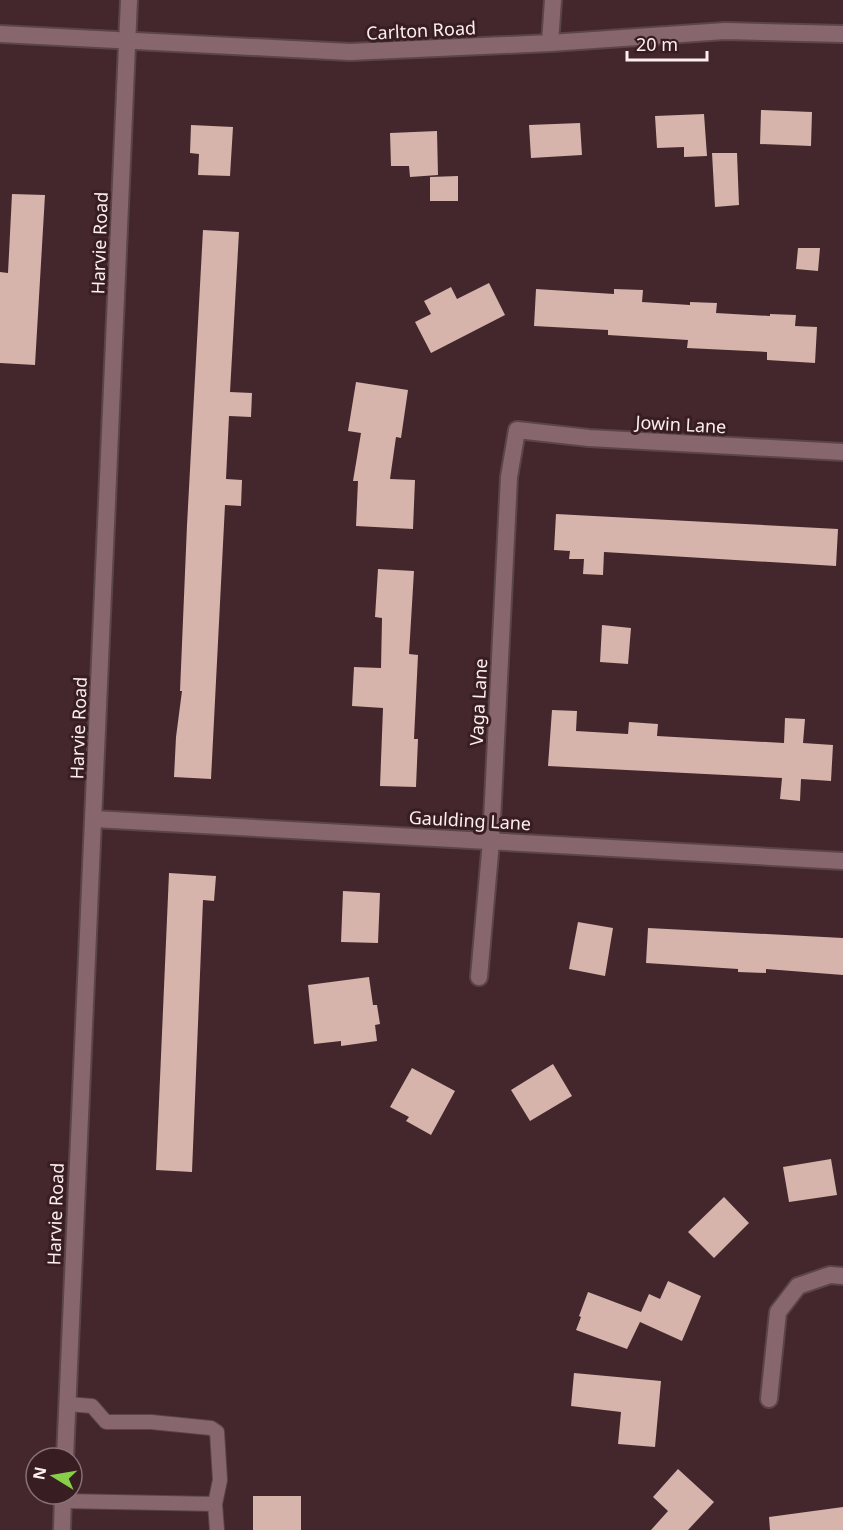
<svg xmlns="http://www.w3.org/2000/svg" width="843" height="1530" viewBox="0 0 843 1530" font-family="'Noto Sans',sans-serif">
  <style>
    .building { fill: #d6b3ab }
    .lines { fill: none; stroke-linecap: round; stroke-linejoin: round }
    .service-casing { stroke: #5b454a; stroke-width: 16 }
    .minor-casing { stroke: #5b454a; stroke-width: 20 }
    .tertiary-casing { stroke: #5b454a; stroke-width: 20 }
    .service { stroke: #87676d; stroke-width: 14 }
    .minor { stroke: #87676d; stroke-width: 16 }
    .tertiary { stroke: #87676d; stroke-width: 16 }
    .labels { text-anchor: middle; dominant-baseline: central; stroke-width: 6; stroke-linejoin: round; paint-order: stroke }
    .street-label { font-size: 18px; fill: #fdeef0; stroke: #381e23 }
  </style>
  <rect width="100%" height="100%" fill="#43272c"/>
  <path class="building" d="M761 110 812 112 811 146 760 144Z
    M704 114 707 156 684 157V147L657 148 655 116Z
    M580 123 582 155 531 158 529 125Z
    M191 125 233 127 230 176 198 175 199 154 190 153Z
    M437 131 438 175 410 177 409 166H391L390 133Z
    M712 153H737L739 205 715 207Z
    M458 176V201H430V177Z
    M12 194 45 195 35 365 0 363V272L8 273Z
    M203 230 239 232 230 392 252 393 251 417 229 416 226 479 242 480 241 506 225 505 211 779 174 777 176 737 182 691H180L187 525Z
    M798 248H820L818 271 796 269Z
    M489 283 505 315 431 353 415 322 431 314 424 301 451 287 457 299Z
    M536 289 614 294V289L643 290 642 302 690 305V302L717 303 716 313 770 316V314L796 315 795 326 817 327 815 363 767 360V352L687 348 688 340 608 335V330L534 326Z
    M356 382 408 390 401 438 396 437 390 479 415 480 413 529 356 526 358 481H353L361 433 348 431Z
    M556 514 838 529 836 566 604 552 603 575 583 574 584 559H569L570 551 554 550Z
    M378 569 414 571 409 654 418 655 414 739H418L416 787 380 786 383 708 352 706 354 667 381 668 382 618 375 617Z
    M602 625 631 628 628 664 600 662Z
    M552 710 577 711 576 731 628 734 629 722 658 724 657 736 784 743 785 718 805 719 803 743 833 745 831 781 801 779 800 801 780 799 782 778 548 766Z
    M169 873 216 876 214 901 203 900 192 1172 156 1170Z
    M343 891 380 893 378 943 341 942Z
    M578 922 613 928 605 976 569 969Z
    M648 928 843 938V975L766 969V973L738 972V969L646 963Z
    M369 977 373 1005H377L380 1024 375 1025 377 1041 341 1046V1041L314 1044 308 985Z
    M553 1064 572 1096 530 1121 511 1090Z
    M412 1068 455 1091 431 1135 406 1121 409 1117 390 1107Z
    M831 1159 837 1195 789 1202 783 1167Z
    M724 1197 749 1223 714 1258 688 1232Z
    M668 1281 701 1296 682 1341 640 1322 627 1349 576 1330 581 1317 579 1316 588 1292 641 1312 649 1294 660 1299Z
    M574 1373 661 1381 655 1447 618 1444 621 1412 571 1406Z
    M678 1469 714 1502 688 1530H651L668 1511 653 1497Z
    M253 1496H301V1530H253Z
    M843 1507V1530H770L769 1517Z"/>
  <g class="lines">
    <defs>
      <path id="service" d="M67 1404 92 1406 106 1422H151L211 1428 217 1432 220 1480 215 1504 217 1530
        M63 1501 215 1504"/>
      <path id="minor" d="M0 34 350 52 550 43 725 31 843 34
        M550 43 553 0
        M94 819 843 861
        M479 977 491 841 509 477 517 430 589 438 843 452
        M769 1399 778 1312 798 1286 830 1275 843 1276"/>
      <path id="tertiary" d="M65 1458 129 0
        M62 1530 63 1494"/>
    </defs>
    <use href="#service" class="service-casing"/>
    <use href="#minor" class="minor-casing"/>
    <use href="#tertiary" class="tertiary-casing"/>
    <use href="#service" class="service"/>
    <use href="#minor" class="minor"/>
    <use href="#tertiary" class="tertiary"/>
  </g>
  <g class="labels">
    <g class="street-label">
      <text transform="translate(421 30) rotate(-3)">Carlton Road</text>
      <text transform="translate(99 243) rotate(-88)">Harvie Road</text>
      <text transform="translate(681 424) rotate(3)">Jowin Lane</text>
      <text transform="translate(478 702) rotate(-87)">Vaga Lane</text>
      <text transform="translate(78 728) rotate(-88)">Harvie Road</text>
      <text transform="translate(470 820) rotate(3)">Gaulding Lane</text>
      <text transform="translate(55 1214) rotate(-88)">Harvie Road</text>
    </g>
  </g>
  <g transform="translate(54 1476) rotate(281)"><circle r="28" fill="#381e23" stroke="#877175" stroke-width="1.5"/>
  <path d="M0-4.5L10 22L0 15L-10 22Z" fill="#88cf49"/>
  <text y="-9" font-size="16" font-weight="bold" text-anchor="middle" fill="#fdeef0">N</text>
  </g>
  <path d="M627 51v9h80v-9" fill="none" stroke="#fdeef0" stroke-width="3"/>
  <text x="636" y="51" font-size="18" fill="#fdeef0" stroke="#381e23" stroke-width="4.5" paint-order="stroke">20 m</text>
</svg>
